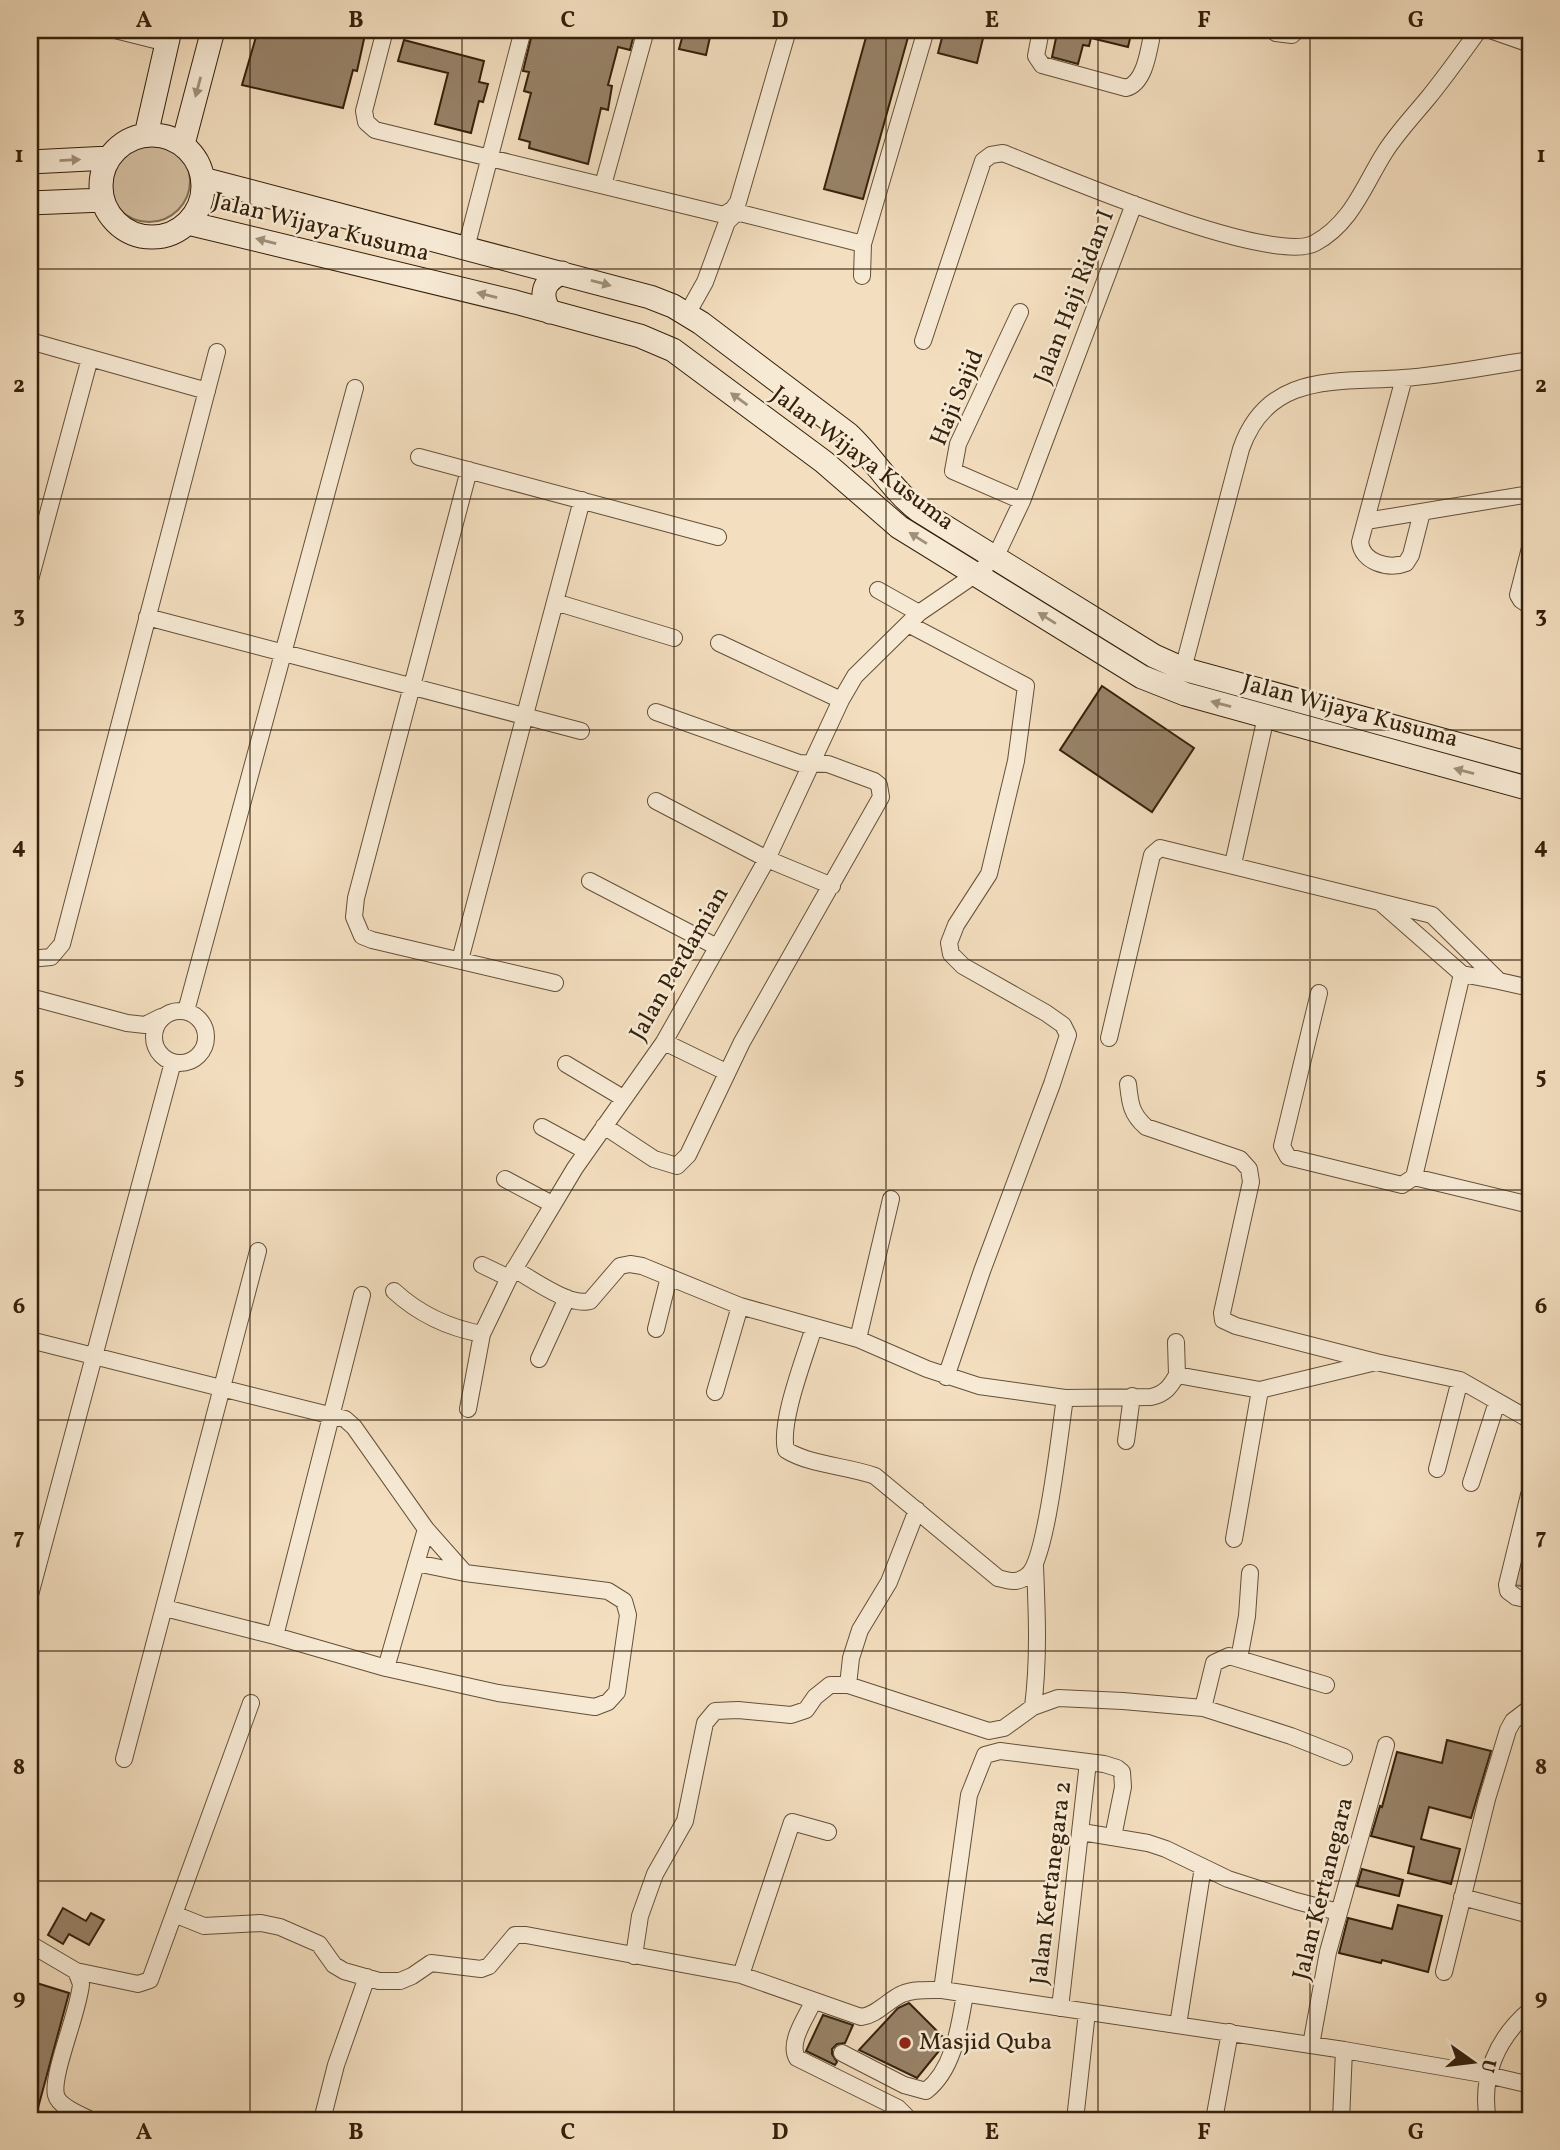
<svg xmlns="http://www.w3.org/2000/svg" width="1560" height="2150" viewBox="0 0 1560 2150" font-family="Vollkorn,serif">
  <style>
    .green { fill: #d3bea0; stroke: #847056; stroke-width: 2 }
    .building { fill: #988369; stroke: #35210b; stroke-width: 2 }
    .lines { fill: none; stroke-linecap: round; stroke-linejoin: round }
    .street-casing { stroke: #645038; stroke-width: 18 }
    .secondary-casing { stroke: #35210b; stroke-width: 25 }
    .street { stroke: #f7ead5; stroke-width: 16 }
    .secondary { stroke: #f7ead5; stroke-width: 23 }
    .oneway { fill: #a0907a }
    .grid { fill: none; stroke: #35210b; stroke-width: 2; stroke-opacity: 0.55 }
    .poi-dot { fill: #8f2418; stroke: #f7ead5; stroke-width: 2.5 }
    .labels { text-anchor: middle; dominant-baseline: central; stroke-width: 5; stroke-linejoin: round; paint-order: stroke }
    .street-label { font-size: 24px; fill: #35210b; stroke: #f7ead5 }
    .poi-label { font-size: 24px; fill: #35210b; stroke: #f7ead5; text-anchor: start }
    .neatline { fill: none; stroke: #35210b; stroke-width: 2.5 }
    .grid-label { font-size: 23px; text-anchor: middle; font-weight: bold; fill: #35210b }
  </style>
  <rect width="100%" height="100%" fill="#f3debf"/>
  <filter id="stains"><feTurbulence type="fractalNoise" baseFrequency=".00286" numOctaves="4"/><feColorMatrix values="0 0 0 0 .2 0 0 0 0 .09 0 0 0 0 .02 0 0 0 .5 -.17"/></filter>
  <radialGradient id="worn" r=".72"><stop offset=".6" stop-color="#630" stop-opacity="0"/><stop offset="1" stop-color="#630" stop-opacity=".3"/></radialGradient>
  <path class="green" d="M108 181a41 41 0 1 1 82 0a41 41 0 1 1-82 0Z
    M1530 1518V1587L1512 1585Z"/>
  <path class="building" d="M258 30H366L357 71 353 70 343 108 242 85Z
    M533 30H635L630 50 618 47 608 85 612 86 608 110 601 108 588 164 529 148 530 142 519 139 531 93 524 91 529 72 523 71Z
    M868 30H910L863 199 824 189Z
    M944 30H985L977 63 938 53Z
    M1051 30H1132L1128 47 1091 38 1089 46 1083 45 1078 64 1052 57 1056 38 1050 37Z
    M684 31 710 37 706 55 679 49Z
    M404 40 484 61 479 82 488 84 483 102 479 101 471 133 435 124 448 73 398 61Z
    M1102 686 1194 748 1152 812 1060 750Z
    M1447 1740 1491 1751 1471 1818 1429 1807 1421 1839 1460 1849 1451 1884 1408 1873 1414 1847 1371 1836 1380 1806 1382 1807 1397 1752 1442 1763Z
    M1362 1869 1403 1880 1399 1896 1357 1886Z
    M1398 1905 1442 1916 1428 1972 1382 1960 1381 1963 1339 1953 1348 1918 1392 1929Z
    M63 1908 86 1921 91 1913 104 1920 89 1945 69 1934 63 1944 48 1935Z
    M30 1981 69 1993 35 2119H30Z
    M909 2003 945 2039 943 2046 917 2078 859 2050 898 2008Z
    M823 2015 853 2025 845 2043 837 2044 832 2049V2054L837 2062 835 2065 806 2051Z"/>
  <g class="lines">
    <defs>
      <path id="street" d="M115 30 167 43
        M385 30 364 111 366 122 375 130 724 215 733 209 738 202 788 30
        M1041 30 1036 56 1042 65 1126 88C1146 83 1149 47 1153 30
        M1272 30 1276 33 1292 35 1297 30
        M1490 30 1530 44
        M603 185 646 30
        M466 248 523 30
        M862 276 863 244 926 30
        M1020 312 958 444 953 471 1022 501
        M687 314 705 282 727 222 734 215 740 213 863 244
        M30 341 207 391
        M923 341 983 161 991 155 1003 153C1054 173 1272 267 1315 243 1352 223 1364 185 1385 152 1397 133 1414 115 1428 98 1446 76 1462 53 1479 30
        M1404 378 1360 542C1362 562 1388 570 1406 563L1411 555 1422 512
        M419 457 718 537
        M469 470 356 898 354 917 362 936 372 940 555 983
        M1366 521 1530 494
        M1530 548 1518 595 1521 600 1530 606
        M30 580 90 358
        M878 590 919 613
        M555 602 674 638
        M147 617 581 731
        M908 624 1026 686 1016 761 989 874 956 925 949 943 951 954 963 966 1046 1013 1063 1025 1068 1035 1052 1084 982 1271 946 1377
        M719 643 841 700
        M1183 669 1241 449C1268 371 1338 383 1403 378 1446 375 1488 366 1530 360
        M656 801 767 859 832 886
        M1233 864 1266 717
        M590 881 717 947
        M1381 903 1462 974 1499 981
        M30 959 51 957 62 944 217 352
        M460 960 582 500
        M1319 993 1282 1146 1288 1157 1402 1185 1414 1177 1530 1205
        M30 997 127 1023 145 1025 161 1017
        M154 1037a26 26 0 1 1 52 0a26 26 0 1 1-52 0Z
        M186 1011 355 388
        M1109 1038 1152 855 1160 848 1432 915 1499 981 1530 988
        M664 1042 726 1072
        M566 1064 623 1098
        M1128 1084C1130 1103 1131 1114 1146 1127L1240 1159 1249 1169 1251 1182 1222 1313 1223 1320 1236 1326 1376 1362 1460 1380 1530 1420
        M604 1126 654 1159 677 1166 688 1155 742 1042 881 797 879 785 874 781 828 764 799 763 656 712
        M542 1127 586 1151
        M1414 1177 1462 974
        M505 1179 552 1204
        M482 1265 509 1278
        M514 1269C532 1279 570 1307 590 1301L620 1266 630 1264 642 1266 740 1306 858 1339 927 1369 979 1386 1065 1398 1151 1397C1165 1394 1170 1387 1177 1375L1260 1390 1376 1362
        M394 1291C419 1314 449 1328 482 1334
        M814 1327C805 1357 779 1422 786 1450 810 1465 847 1466 875 1476L998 1578C1009 1581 1018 1584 1028 1575 1047 1559 1060 1429 1065 1398
        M656 1329 669 1277
        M858 1339 891 1199
        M30 1340 345 1419 354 1427 426 1529 465 1573
        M1176 1342 1177 1375
        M539 1359 567 1298
        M715 1392 740 1306
        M468 1409 482 1334 509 1278 575 1168 664 1042 767 859 841 700 855 676 919 613 976 574 995 558 1022 501 1134 204
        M1126 1441 1132 1396
        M1437 1469 1460 1380
        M1471 1483 1497 1402
        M1529 1495 1507 1585 1508 1591 1516 1597 1530 1600
        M1234 1539 1260 1390
        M30 1595 173 1062
        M165 1608 275 1636 386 1668 498 1693 595 1707 608 1702 617 1692 628 1615 624 1601 608 1591 465 1573 416 1563
        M275 1636 362 1295
        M1239 1659 1247 1616 1250 1573
        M386 1668 426 1529
        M848 1685 851 1658 860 1630 889 1582 917 1510
        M1033 1707C1039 1660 1037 1614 1035 1566
        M1203 1708 1214 1663 1229 1656 1326 1685
        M124 1759 258 1251
        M1082 1832 1148 1843 1166 1849 1228 1879 1296 1901 1338 1912
        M1462 1897 1530 1915
        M174 1914 204 1926 261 1923 280 1927 319 1944 334 1965 344 1971 379 1981H400L412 1976 431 1963 481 1969 489 1966 515 1935H526L741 1975 861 2017C877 2015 887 2001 902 1994 914 1989 929 1990 942 1990L1344 2050 1488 2075 1530 2085
        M30 1944 76 1971 81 1984C79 2011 51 2075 56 2095 59 2107 81 2115 91 2120
        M634 1956 640 1916 655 1874 685 1821 705 1723 715 1711 738 1710 791 1715 806 1710 815 1697 830 1685H848L989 1731 1004 1728 1033 1707 1058 1698 1123 1701 1203 1708 1291 1736 1344 1757
        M76 1971 138 1984 150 1980 251 1703
        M1444 1972 1487 1799 1508 1730 1513 1721 1530 1708
        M741 1975 792 1822 828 1832
        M942 1990 969 1795 985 1755 1000 1751 1104 1764 1117 1768 1122 1772 1123 1787 1113 1837
        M813 2002C806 2018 788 2042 797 2058L898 2108 906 2116V2120
        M1060 2008 1088 1762
        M1178 2025 1203 1867
        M1311 2045 1328 1952 1386 1745
        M842 2053 904 2085 926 2091C954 2069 959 2028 965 1994
        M322 2120 336 2065 367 1977
        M1075 2120 1087 2012
        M1214 2120 1230 2032
        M1341 2120 1344 2050
        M1488 2120C1480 2077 1497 2038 1530 2010"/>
      <path id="secondary" d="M101 186a51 51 0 1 1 102 0a51 51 0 1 1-102 0Z
        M146 135 170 30
        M183 144 213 30
        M30 162 109 158
        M203 179 650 297 673 306 701 323 848 434C874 458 891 489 918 510L1154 656 1183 669 1530 764
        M30 203 103 200
        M188 223 515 302 640 336 673 350 824 462 899 527 1142 677 1185 694 1530 789
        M550 312C539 295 543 281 562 273"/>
    </defs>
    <use href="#street" class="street-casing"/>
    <use href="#secondary" class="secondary-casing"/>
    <use href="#street" class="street"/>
    <use href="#secondary" class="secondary"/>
  </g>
  <defs><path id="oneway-solid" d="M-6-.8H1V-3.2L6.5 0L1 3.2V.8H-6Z" transform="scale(1.75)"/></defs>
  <g class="oneway">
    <use href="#oneway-solid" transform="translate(198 87) rotate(105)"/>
    <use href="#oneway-solid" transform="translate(70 160) rotate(-3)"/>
    <use href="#oneway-solid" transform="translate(266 241) rotate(-166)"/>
    <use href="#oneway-solid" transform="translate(601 283) rotate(15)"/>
    <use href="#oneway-solid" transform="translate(487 295) rotate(-166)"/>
    <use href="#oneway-solid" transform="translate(739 399) rotate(-144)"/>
    <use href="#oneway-solid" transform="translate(918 538) rotate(-148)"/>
    <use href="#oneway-solid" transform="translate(1047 618) rotate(-148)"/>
    <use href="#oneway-solid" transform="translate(1221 704) rotate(-165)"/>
    <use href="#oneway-solid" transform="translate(1464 771) rotate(-165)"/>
  </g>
  <path class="grid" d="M250 30V2120M462 30V2120M674 30V2120M886 30V2120M1098 30V2120M1310 30V2120M30 269H1530M30 499H1530M30 730H1530M30 960H1530M30 1190H1530M30 1420H1530M30 1651H1530M30 1881H1530"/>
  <circle class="poi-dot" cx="905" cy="2043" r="7"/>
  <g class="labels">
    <g class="street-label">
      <text transform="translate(321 228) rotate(14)">Jalan Wijaya Kusuma</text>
      <text transform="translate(1075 297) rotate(-69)">Jalan Haji Ridan I</text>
      <text transform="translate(958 398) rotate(-67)">Haji Sajid</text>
      <text transform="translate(862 459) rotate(37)">Jalan Wijaya Kusuma</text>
      <text transform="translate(1350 712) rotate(15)">Jalan Wijaya Kusuma</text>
      <text transform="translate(680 964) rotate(-60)">Jalan Perdamian</text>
      <text transform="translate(1052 1883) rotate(-83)">Jalan Kertanegara 2</text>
      <text transform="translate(1324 1889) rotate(-76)">Jalan Kertanegara</text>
    </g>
    <g class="poi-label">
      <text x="919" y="2043">Masjid Quba</text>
    </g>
  </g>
  <rect width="1560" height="2150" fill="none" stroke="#f3debf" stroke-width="77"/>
  <g transform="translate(1473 2062) rotate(104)" stroke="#f7ead5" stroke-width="5" paint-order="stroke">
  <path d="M0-5L12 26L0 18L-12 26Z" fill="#35210b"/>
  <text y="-10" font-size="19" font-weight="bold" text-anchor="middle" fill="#35210b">U</text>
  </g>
  <rect x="38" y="38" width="1484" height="2074" class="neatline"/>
  <g class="grid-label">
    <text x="144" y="27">A</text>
    <text x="356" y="27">B</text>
    <text x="568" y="27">C</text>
    <text x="780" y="27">D</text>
    <text x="992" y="27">E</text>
    <text x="1204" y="27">F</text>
    <text x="1416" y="27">G</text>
    <text x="19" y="162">1</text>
    <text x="1541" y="162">1</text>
    <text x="19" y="392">2</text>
    <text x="1541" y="392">2</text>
    <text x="19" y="622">3</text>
    <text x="1541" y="622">3</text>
    <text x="19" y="853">4</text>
    <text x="1541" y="853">4</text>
    <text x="19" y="1083">5</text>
    <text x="1541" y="1083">5</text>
    <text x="19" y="1313">6</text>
    <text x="1541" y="1313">6</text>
    <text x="19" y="1544">7</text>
    <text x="1541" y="1544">7</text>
    <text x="19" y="1774">8</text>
    <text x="1541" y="1774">8</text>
    <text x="19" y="2004">9</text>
    <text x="1541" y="2004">9</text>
    <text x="144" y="2139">A</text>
    <text x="356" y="2139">B</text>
    <text x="568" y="2139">C</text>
    <text x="780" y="2139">D</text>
    <text x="992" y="2139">E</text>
    <text x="1204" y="2139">F</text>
    <text x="1416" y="2139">G</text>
  </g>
  <rect width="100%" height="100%" filter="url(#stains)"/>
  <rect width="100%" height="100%" fill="url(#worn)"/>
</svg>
